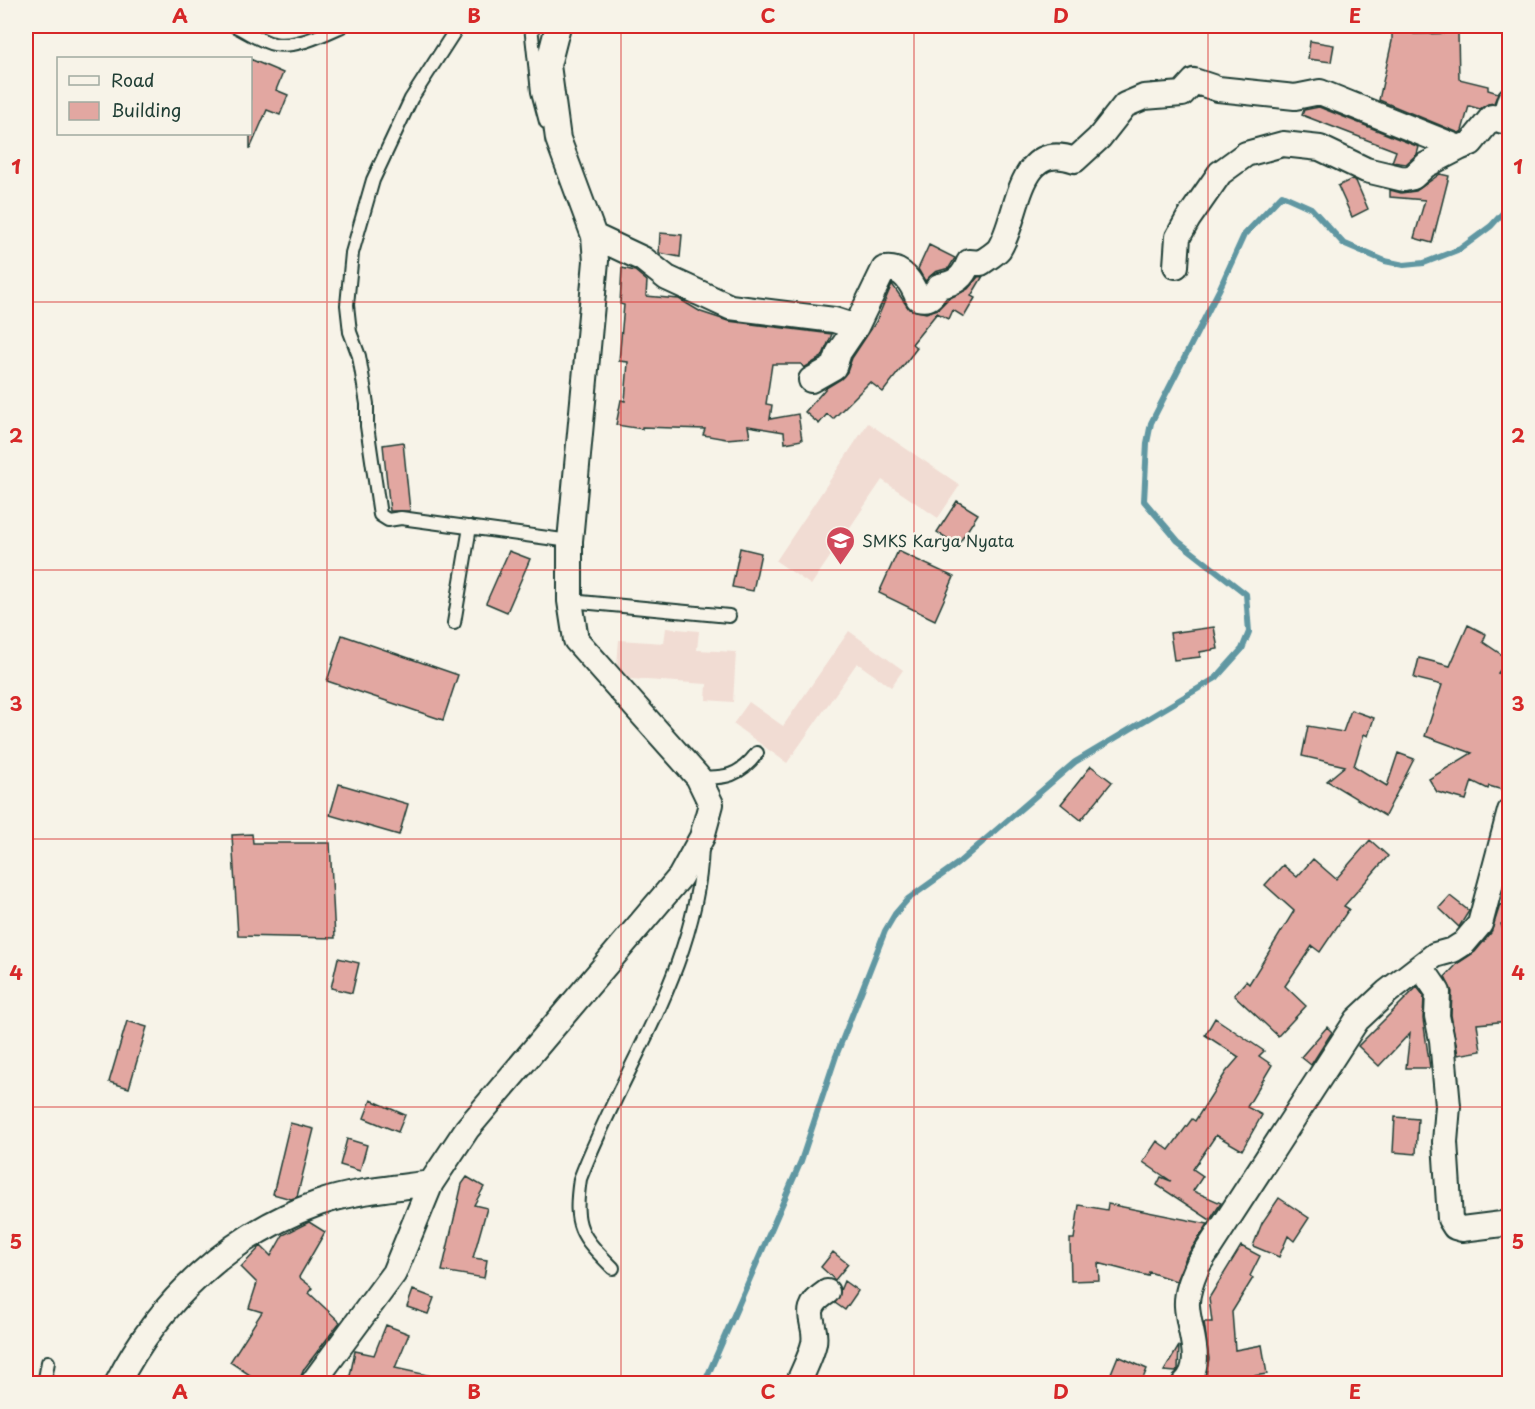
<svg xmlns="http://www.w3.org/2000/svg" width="1535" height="1409" viewBox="0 0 1535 1409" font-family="'Playpen Sans',sans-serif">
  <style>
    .built { fill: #f1dcd3 }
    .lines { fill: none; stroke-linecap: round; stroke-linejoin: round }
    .stream { stroke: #6097a2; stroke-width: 6 }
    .building { fill: #e2a7a1; stroke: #1f3d34; stroke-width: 1.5 }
    .service-casing { stroke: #1f3d34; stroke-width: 16 }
    .minor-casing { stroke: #1f3d34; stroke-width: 28 }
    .service { stroke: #f7f3e8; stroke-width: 12 }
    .minor { stroke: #f7f3e8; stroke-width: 24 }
    .grid { fill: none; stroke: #d62828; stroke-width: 1.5; stroke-opacity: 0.55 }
    .labels { text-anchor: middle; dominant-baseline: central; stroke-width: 5; stroke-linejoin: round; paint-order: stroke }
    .poi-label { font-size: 16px; fill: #1f3d34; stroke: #f7f3e8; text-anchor: start }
    .neatline { fill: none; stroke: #d62828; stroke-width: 2 }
    .grid-label { font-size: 20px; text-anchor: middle; font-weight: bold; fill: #d62828 }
  </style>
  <rect width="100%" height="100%" fill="#f7f3e8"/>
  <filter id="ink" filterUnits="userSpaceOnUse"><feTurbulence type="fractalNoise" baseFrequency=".0167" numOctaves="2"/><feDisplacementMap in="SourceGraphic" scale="12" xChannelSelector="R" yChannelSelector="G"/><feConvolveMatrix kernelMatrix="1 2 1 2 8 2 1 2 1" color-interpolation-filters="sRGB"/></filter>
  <g filter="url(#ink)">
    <path class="built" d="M868 423 960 485 938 518 882 480 811 585 776 561Z
      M666 628 699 631 697 650 736 652 733 702 706 700 707 684 616 678 619 640 664 643Z
      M849 631 903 670 891 687 857 663 787 763 733 724 749 702 783 726Z"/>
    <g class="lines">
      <path class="stream" d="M704 1384 801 1161 836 1056 885 931 895 914 908 899 957 864 1075 762 1216 678 1242 649 1249 632 1246 594 1178 541 1144 501 1147 443 1151 423 1219 290 1244 235 1282 195 1311 208 1343 243 1385 261 1404 265 1424 263 1460 249 1491 226 1510 205"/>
    </g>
    <path class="building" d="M1392 26H1414V34L1458 33 1459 79 1488 86V90L1498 93 1494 103 1488 104 1480 109 1469 106 1462 131 1459 133 1379 100 1392 41Z
      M1310 41 1334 45 1331 62 1308 59Z
      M250 59 283 73 276 90 288 95 280 115 267 110 250 149Z
      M1319 107 1419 147 1417 154 1406 164 1392 162 1396 151 1302 115 1304 110Z
      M1440 174 1449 176 1432 243 1414 238 1425 200 1390 197V190L1401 193 1416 191Z
      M1352 179 1356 181 1368 209 1352 217 1338 186Z
      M660 233 682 235 680 257 659 253Z
      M929 245 955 258 949 268 935 272 925 281 918 269Z
      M622 268 635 271 647 281 646 296 679 299 701 312 728 321 832 334 822 357 804 368 801 364H772L766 404 772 405 770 419 798 414 802 440 785 443 784 432 748 426 750 437 726 439 703 435 705 429 642 427V429L616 425 621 400 625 401 628 362 619 361 624 305 620 304Z
      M983 276 971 296 975 298 964 317 953 310 949 319 937 313 912 344 917 348 883 392 870 382 833 419 827 414 819 424 805 412 826 388 841 379 847 372 852 358 876 322 892 284 909 309 926 313 938 309 948 299 968 289 978 277Z
      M403 442 410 511H390L383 445Z
      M957 501 978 514 958 545 937 532Z
      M740 548 761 553 753 591 732 587Z
      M509 551 530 559 507 612 486 603Z
      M898 551 954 577 935 620 879 593Z
      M1468 625 1486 634 1483 642 1508 659 1498 673 1509 676V779L1506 791 1489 786 1488 789 1472 781 1466 800 1437 792 1429 779 1472 753 1425 736 1442 685 1414 678 1419 658 1450 666Z
      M1214 627 1218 649 1200 652V657L1174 660 1170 633Z
      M342 635 458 675 443 720 327 681Z
      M1351 710 1374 718 1368 736 1364 734 1354 766 1387 786 1398 753 1414 759 1385 816 1327 781 1345 766 1302 756 1308 726 1343 732Z
      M1091 766 1112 782 1081 820 1061 804Z
      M339 784 408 804 399 835 330 815Z
      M252 834 253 843H330L335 938 238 936 232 835Z
      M1370 840 1388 856 1344 906 1349 909 1320 952 1312 946 1285 986 1306 1006 1278 1036 1234 995 1246 981 1249 984 1294 911 1265 885 1283 865 1297 877 1313 859 1336 879Z
      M1450 896 1469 911 1459 927 1439 908Z
      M1509 903V921L1501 924 1509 948V1021L1477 1024 1481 1051 1458 1055 1451 1015 1452 992 1445 977 1457 964 1475 952 1491 933 1500 905Z
      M338 958 359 963 352 993 331 988Z
      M1417 987 1424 996 1423 1019 1430 1068H1406L1410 1033 1379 1066 1358 1046Z
      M1215 1018 1264 1051 1259 1056 1272 1065 1247 1107 1262 1115 1242 1150 1216 1135 1193 1169 1203 1176 1193 1191 1221 1203 1210 1220 1157 1185 1161 1177 1171 1181 1143 1162 1157 1141 1169 1150 1192 1119 1195 1121 1226 1072 1239 1057 1205 1035Z
      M127 1021 147 1027 129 1088 109 1082Z
      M1327 1027 1332 1032 1311 1065 1301 1057Z
      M371 1100 405 1115 398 1132 364 1118Z
      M1395 1117 1418 1119 1416 1154 1393 1152Z
      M290 1123 314 1129 297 1197 291 1199 273 1194Z
      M347 1139 367 1145 360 1171 340 1165Z
      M467 1177 484 1187 474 1205 487 1208 473 1258 487 1260 484 1278 442 1271 462 1184Z
      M1279 1198 1309 1218 1294 1241 1288 1236 1279 1257 1253 1246 1262 1223Z
      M1108 1204 1208 1224 1186 1257 1176 1281 1149 1272 1148 1276 1098 1263 1099 1280 1071 1281 1070 1239H1074L1079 1205 1107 1210Z
      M309 1222 325 1232 299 1277 313 1288 309 1293 340 1322 304 1369 298 1383H262L230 1362 262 1312 249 1308 257 1283 241 1267 261 1246 271 1256 283 1235Z
      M1241 1246 1260 1256 1250 1276 1253 1278 1232 1312 1235 1350 1262 1345 1267 1374 1203 1383 1209 1359 1204 1322H1212L1209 1298Z
      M833 1252 848 1264 835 1280 821 1267Z
      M844 1281 858 1291 845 1310 835 1303Z
      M413 1290 434 1298 428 1314 407 1307Z
      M386 1325 409 1334 395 1368 432 1376 431 1383 349 1381 355 1351 374 1355Z
      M1179 1346 1178 1369 1176 1372 1164 1371Z
      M1118 1356 1147 1369 1141 1383H1107Z"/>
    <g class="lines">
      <defs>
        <path id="service" d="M235 26C247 31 261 42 274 44 296 48 322 35 342 26
          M458 26 411 99 373 180 352 253 347 305 350 332 359 356 367 404V426L380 515 388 520 401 518 570 541
          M531 26 538 92 546 122
          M570 601 729 616
          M454 623 470 527
          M698 777C725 779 740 776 757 753
          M613 1268C580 1235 573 1227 580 1179 621 1070 698 968 702 847
          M44 1384 48 1362"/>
        <path id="minor" d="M594 236 643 259 667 278 730 307 834 320 856 327 884 269C903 266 912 284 918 298 930 301 933 295 939 286 956 283 963 278 969 262L981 263C986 259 995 254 999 249 1020 217 1016 139 1075 160L1099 138 1125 105 1144 97 1182 94 1194 81 1218 89 1295 97 1320 92 1459 148 1471 143 1492 117 1503 121 1510 99
          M1176 266 1178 237 1188 219 1220 173 1246 154 1283 144 1320 148 1366 170 1404 179 1413 177 1426 165 1459 148
          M811 380 834 367 839 352 856 327
          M1421 967 1438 992 1437 1016 1442 1040 1448 1106 1445 1142 1450 1219 1455 1227 1462 1229 1510 1223
          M117 1384C159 1301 231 1234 319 1203 354 1191 394 1188 431 1183
          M312 1384 394 1273 431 1183 467 1129 680 877 702 837 711 804 698 777 576 640 570 601V541L596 261 594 236 558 139 548 65 558 26
          M798 1384C803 1371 811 1357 814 1343 818 1321 798 1311 827 1292
          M1184 1384C1206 1365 1188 1330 1187 1306 1186 1292 1193 1277 1198 1265L1357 1020 1387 992 1435 955 1453 950 1464 943 1480 924 1510 811"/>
      </defs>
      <use href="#service" class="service-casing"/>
      <use href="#minor" class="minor-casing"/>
      <use href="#service" class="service"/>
      <use href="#minor" class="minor"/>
    </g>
  </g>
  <path class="grid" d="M327 26V1384M621 26V1384M914 26V1384M1208 26V1384M26 302H1510M26 570H1510M26 839H1510M26 1107H1510"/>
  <defs>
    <symbol id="school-pin" viewBox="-11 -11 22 30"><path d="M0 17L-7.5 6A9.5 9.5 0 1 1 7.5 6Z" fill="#d1495b" stroke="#f7f3e8"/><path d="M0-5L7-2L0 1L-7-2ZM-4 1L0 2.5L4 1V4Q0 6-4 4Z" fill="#fff"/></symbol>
  </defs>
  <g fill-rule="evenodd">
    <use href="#school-pin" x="824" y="524" width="33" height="45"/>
  </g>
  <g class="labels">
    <g class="poi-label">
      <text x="862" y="540">SMKS Karya Nyata</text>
    </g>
  </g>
  <rect width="1535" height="1409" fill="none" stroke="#f7f3e8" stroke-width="66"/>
  <rect x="57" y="57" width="195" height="78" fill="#f7f3e8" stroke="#a1aaa0" stroke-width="1.5"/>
  <rect x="69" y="76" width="30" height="9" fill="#f7f3e8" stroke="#a1aaa0" stroke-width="1.5"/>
  <text x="111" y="87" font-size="18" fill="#1f3d34">Road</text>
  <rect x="69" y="102" width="30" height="18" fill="#e2a7a1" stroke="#a1aaa0" stroke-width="1.5"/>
  <text x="111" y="117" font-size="18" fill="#1f3d34">Building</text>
  <rect x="33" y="33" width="1469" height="1343" class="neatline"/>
  <g class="grid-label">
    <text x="180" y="23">A</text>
    <text x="474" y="23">B</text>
    <text x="768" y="23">C</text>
    <text x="1061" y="23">D</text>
    <text x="1355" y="23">E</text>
    <text x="16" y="174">1</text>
    <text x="1518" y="174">1</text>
    <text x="16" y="443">2</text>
    <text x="1518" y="443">2</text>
    <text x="16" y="711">3</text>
    <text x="1518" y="711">3</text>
    <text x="16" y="980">4</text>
    <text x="1518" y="980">4</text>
    <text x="16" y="1249">5</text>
    <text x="1518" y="1249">5</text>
    <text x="180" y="1399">A</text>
    <text x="474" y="1399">B</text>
    <text x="768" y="1399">C</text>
    <text x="1061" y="1399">D</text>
    <text x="1355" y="1399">E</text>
  </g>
</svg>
